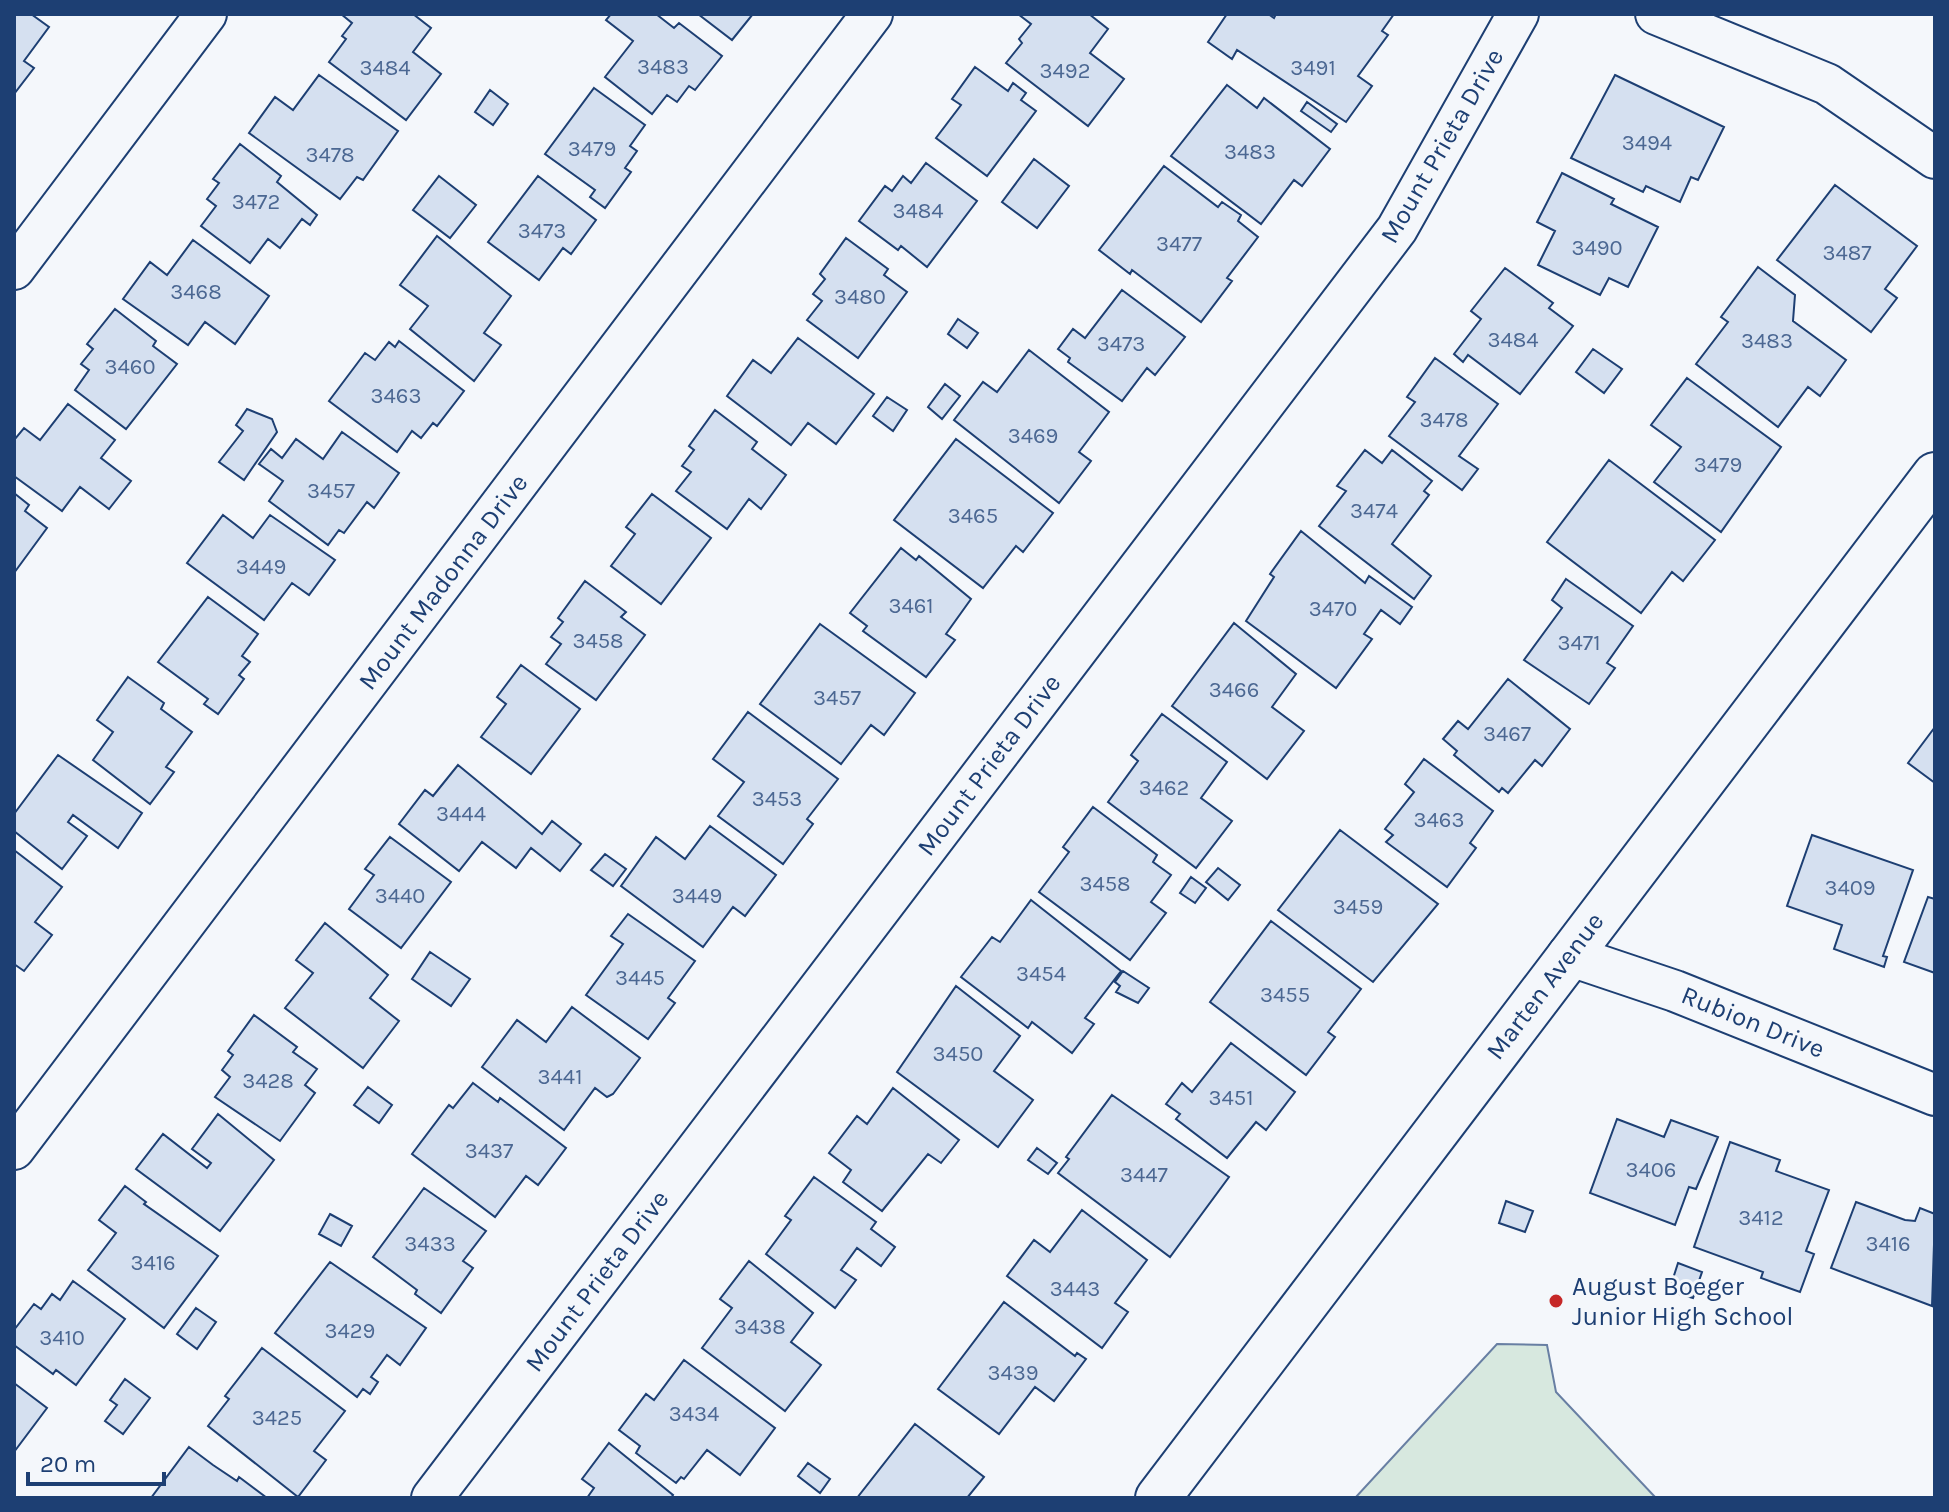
<svg xmlns="http://www.w3.org/2000/svg" width="1949" height="1512" viewBox="0 0 1949 1512" font-family="Karla,sans-serif">
  <style>
    .green { fill: #d7e8df; stroke: #687fa3; stroke-width: 2 }
    .building { fill: #d5e0f0; stroke: #1d3f73; stroke-width: 2 }
    .lines { fill: none; stroke-linecap: round; stroke-linejoin: round }
    .street-casing { stroke: #1d3f73; stroke-width: 44 }
    .secondary-casing { stroke: #1d3f73; stroke-width: 48 }
    .street { stroke: #f4f7fb; stroke-width: 40 }
    .secondary { stroke: #f4f7fb; stroke-width: 44 }
    .poi-dot { fill: #c62828; stroke: #f4f7fb; stroke-width: 3 }
    .labels { text-anchor: middle; dominant-baseline: central; stroke-width: 6; stroke-linejoin: round; paint-order: stroke }
    .number-label { font-size: 22px; fill: #4b6792 }
    .street-label { font-size: 26px; fill: #1d3f73; stroke: #f4f7fb }
    .poi-label { font-size: 26px; fill: #1d3f73; stroke: #f4f7fb; text-anchor: start }
  </style>
  <rect width="100%" height="100%" fill="#f4f7fb"/>
  <path class="green" d="M1497 1344 1547 1345 1556 1392 1656 1498H1355Z"/>
  <path class="building" d="M14 14H31L49 27 24 61 34 68 14 94Z
    M341 14H413L431 28 413 52 441 74 406 120 329 62 346 39 342 36 352 23Z
    M611 14H656L674 28 679 23 722 56 695 90 689 86 677 102 667 95 652 114 605 77 633 41 606 20Z
    M698 14H753L732 40Z
    M1018 14H1089L1108 29 1090 53 1124 79 1088 126 1006 63 1022 43 1019 39 1031 24Z
    M1227 14H1268L1274 18 1276 14H1394L1382 31 1388 35 1358 76 1372 86 1346 122 1237 50 1232 59 1208 42Z
    M975 67 1008 91 1013 83 1026 93 1021 100 1036 111 987 176 936 138 961 105 952 99Z
    M319 75 398 131 363 180 357 177 340 199 249 133 275 97 293 110Z
    M1615 75 1724 127 1698 180 1691 177 1680 202 1646 186 1643 192 1571 158Z
    M1227 85 1257 108 1264 98 1330 149 1302 186 1294 180 1261 224 1171 156Z
    M594 88 645 125 630 146 637 151 625 168 631 172 605 208 590 197 595 190 545 154Z
    M490 90 508 104 493 125 475 112Z
    M1307 102 1337 124 1331 132 1301 111Z
    M240 144 281 176 277 182 317 215 310 225 302 219 280 248 268 239 250 263 201 226 216 206 207 199 219 183 213 179Z
    M1034 159 1069 186 1037 228 1002 202Z
    M926 163 977 201 927 267 901 246 898 250 859 221 885 186 892 191 903 176 911 183Z
    M1164 166 1218 207 1222 202 1241 215 1238 221 1258 237 1227 278 1232 281 1201 322 1132 270 1130 274 1099 250Z
    M1562 173 1614 199 1611 204 1658 227 1628 287 1609 278 1600 295 1538 265 1555 231 1537 222Z
    M439 176 476 205 450 238 413 210Z
    M538 176 596 220 571 254 563 248 539 280 488 242Z
    M1835 185 1917 246 1885 289 1897 298 1871 332 1777 260Z
    M437 236 511 296 484 333 501 345 474 381 410 329 428 306 400 285Z
    M846 238 888 269 884 275 907 292 858 358 807 320 822 301 813 294 825 279 820 274Z
    M193 240 269 296 235 344 205 322 188 345 123 299 150 262 167 275Z
    M1758 267 1795 295 1793 321 1846 360 1820 396 1808 387 1778 427 1696 364 1728 322 1721 317Z
    M1505 268 1553 303 1549 308 1573 326 1520 394 1468 355 1463 362 1454 354 1481 319 1471 311Z
    M1122 290 1185 337 1155 375 1147 368 1122 401 1068 362 1070 358 1058 349 1073 329 1085 338Z
    M115 309 156 341 153 346 177 364 126 429 75 390 89 370 81 364 93 349 87 344Z
    M958 319 978 333 967 348 948 334Z
    M798 338 874 394 836 444 808 423 791 445 727 396 753 360 771 373Z
    M399 341 464 391 437 426 433 423 421 438 412 431 397 452 329 401 365 353 375 360 389 342 395 347Z
    M1593 349 1622 369 1604 393 1576 372Z
    M1029 350 1109 412 1079 452 1091 461 1059 503 954 420 983 382 997 392Z
    M1435 358 1498 404 1459 456 1478 469 1462 490 1389 436 1415 402 1407 397Z
    M1687 378 1781 447 1721 532 1654 482 1681 447 1651 425Z
    M945 384 960 396 942 419 928 407Z
    M887 397 907 410 893 431 873 416Z
    M68 404 115 440 101 458 131 481 109 509 80 487 62 511 14 476V440L24 428 40 440Z
    M247 409 272 419 277 432 244 480 219 462 243 431 236 425Z
    M715 410 757 442 752 449 786 475 761 509 749 499 727 529 676 491 691 472 682 466 694 450 689 446Z
    M342 432 399 473 374 508 367 502 344 533 339 530 328 545 269 501 283 481 259 464 271 449 282 458 296 439 323 459Z
    M956 439 1053 513 1023 552 1016 546 983 588 894 520Z
    M1365 450 1382 463 1392 450 1432 481 1424 491 1429 495 1392 544 1431 576 1414 599 1319 526 1346 491 1337 486Z
    M1609 460 1715 540 1683 581 1672 572 1641 613 1547 542Z
    M14 493 29 505 25 511 47 528 14 573Z
    M652 494 711 538 661 604 611 566 635 534 626 527Z
    M223 515 253 538 270 515 335 560 309 595 292 583 264 620 187 563Z
    M1301 531 1365 583 1369 576 1412 607 1400 624 1381 610 1364 634 1372 639 1336 688 1246 621 1274 577 1270 574Z
    M901 548 916 560 919 556 971 599 946 634 955 640 926 677 863 631 867 626 850 613Z
    M1566 579 1633 626 1607 663 1615 668 1589 704 1524 660 1562 608 1552 600Z
    M585 581 626 612 621 617 645 635 596 700 546 664 561 644 551 637 563 622 558 618Z
    M208 597 258 634 242 656 250 662 239 675 244 679 218 714 204 704 208 699 158 662Z
    M1234 623 1296 674 1272 707 1304 731 1267 779 1172 706Z
    M820 624 915 693 884 735 871 725 841 764 760 704Z
    M521 665 580 709 531 774 481 737 506 704 497 697Z
    M128 677 164 703 161 709 192 732 166 767 174 772 150 804 93 760 113 732 97 720Z
    M1508 679 1570 729 1542 766 1535 760 1508 793 1502 788 1499 792 1454 755 1457 751 1443 739 1458 721 1468 729Z
    M748 712 838 779 807 819 813 824 783 864 718 816 744 782 713 759Z
    M1162 714 1227 762 1201 798 1232 821 1196 868 1108 802 1138 761 1131 755Z
    M1935 727V783L1908 763Z
    M58 755 142 813 118 848 73 815 68 822 87 836 62 869 14 831V814Z
    M1424 759 1493 811 1470 843 1476 848 1447 887 1386 842 1393 835 1385 829 1414 792 1405 784Z
    M458 765 542 834 552 821 581 844 560 871 531 848 516 868 482 842 459 871 399 824 425 790 433 796Z
    M1093 807 1157 855 1153 862 1171 875 1151 902 1166 913 1130 960 1039 892 1069 852 1063 847Z
    M710 826 776 875 745 916 733 907 703 947 621 886 656 837 685 859Z
    M1340 830 1438 904 1373 982 1278 910Z
    M1812 835 1913 870 1883 956 1887 957 1884 967 1834 949 1842 925 1787 906Z
    M390 837 451 882 401 948 349 909 374 875 365 869Z
    M14 850 62 887 35 922 52 935 24 971 14 964Z
    M605 854 626 869 613 886 591 870Z
    M1218 868 1240 885 1228 900 1206 882Z
    M1191 877 1206 888 1195 903 1180 893Z
    M1928 897 1935 899V973L1904 962Z
    M1031 900 1121 971 1085 1018 1094 1024 1072 1053 1032 1022 1028 1028 961 977 992 937 1000 942Z
    M628 914 695 961 668 998 675 1003 648 1039 586 995 623 944 611 936Z
    M1271 921 1361 989 1328 1032 1335 1037 1306 1075 1210 1002Z
    M325 923 388 975 370 998 399 1021 363 1068 285 1008 313 973 296 960Z
    M430 952 470 979 451 1006 412 979Z
    M1123 971 1149 988 1138 1003 1116 992 1120 986 1115 982Z
    M956 986 1020 1036 994 1071 1033 1100 998 1147 897 1072Z
    M572 1007 640 1058 613 1094 607 1097 595 1088 564 1130 482 1067 517 1020 546 1042Z
    M254 1015 297 1047 293 1052 317 1069 305 1085 315 1093 280 1141 215 1097 230 1077 222 1070 233 1055 228 1051Z
    M1231 1043 1295 1092 1266 1130 1256 1122 1227 1158 1176 1119 1180 1114 1166 1104 1182 1083 1192 1092Z
    M473 1083 498 1102 500 1098 566 1148 538 1185 526 1176 495 1217 412 1154 449 1105 453 1108Z
    M368 1087 392 1105 379 1123 354 1105Z
    M893 1088 959 1140 941 1163 928 1154 882 1211 843 1182 851 1170 829 1153 857 1116 867 1124Z
    M1112 1095 1229 1177 1170 1257 1058 1173 1069 1159 1066 1157Z
    M218 1114 274 1160 220 1231 136 1169 163 1134 207 1168 211 1163 192 1149Z
    M1617 1119 1664 1137 1671 1120 1718 1137 1696 1189 1689 1187 1675 1225 1590 1193Z
    M1730 1142 1780 1160 1776 1171 1829 1190 1806 1251 1814 1254 1800 1292 1761 1278 1763 1272 1694 1247Z
    M1037 1148 1057 1163 1048 1174 1028 1160Z
    M814 1177 876 1222 871 1229 895 1247 881 1266 857 1248 841 1270 856 1280 835 1308 766 1254 791 1220 785 1216Z
    M125 1186 146 1202 144 1204 218 1256 164 1328 88 1270 116 1233 99 1220Z
    M424 1188 486 1231 463 1261 473 1268 441 1313 415 1294 417 1290 373 1257Z
    M1506 1201 1533 1211 1525 1232 1499 1223Z
    M1856 1202 1905 1220 1915 1221 1920 1208 1935 1214 1932 1306 1831 1268Z
    M1082 1210 1147 1260 1115 1303 1128 1312 1102 1348 1007 1276 1034 1240 1050 1252Z
    M330 1214 352 1226 341 1246 319 1234Z
    M749 1261 813 1313 791 1342 821 1365 785 1411 702 1348 732 1308 720 1299Z
    M330 1262 426 1328 400 1365 387 1355 371 1377 378 1382 370 1394 363 1389 357 1397 275 1333Z
    M1678 1263 1702 1272 1693 1298 1669 1291Z
    M73 1281 125 1319 76 1385 56 1370 53 1374 14 1345V1330L34 1304 41 1309 52 1294 60 1300Z
    M1004 1302 1075 1356 1077 1353 1086 1359 1054 1401 1035 1387 999 1434 938 1389Z
    M196 1308 216 1322 197 1349 177 1334Z
    M262 1348 345 1411 314 1451 326 1460 298 1497 208 1426 229 1399 225 1396Z
    M684 1360 775 1428 740 1475 707 1450 684 1479 681 1477 676 1483 636 1453 640 1446 619 1430 646 1394 654 1400Z
    M125 1379 150 1398 123 1434 105 1421 117 1405 110 1400Z
    M14 1383 47 1408 14 1452Z
    M915 1424 984 1477 967 1498H857Z
    M609 1443 673 1495 671 1498H587L594 1488 582 1479Z
    M189 1447 213 1465 237 1481 239 1477 267 1498H151Z
    M808 1463 830 1479 820 1493 798 1476Z"/>
  <g class="lines">
    <defs>
      <path id="street" d="M1656 14 1827 84 1935 158
        M14 269 206 14
        M1568 955 1675 991 1935 1095
        M14 1149 872 14
        M432 1498 1397 229 1518 14"/>
      <path id="secondary" d="M1158 1498 1935 475"/>
    </defs>
    <use href="#street" class="street-casing"/>
    <use href="#secondary" class="secondary-casing"/>
    <use href="#street" class="street"/>
    <use href="#secondary" class="secondary"/>
  </g>
  <circle class="poi-dot" cx="1556" cy="1301" r="8"/>
  <g class="labels">
    <g class="number-label">
      <text x="663" y="67">3483</text>
      <text x="385" y="68">3484</text>
      <text x="1313" y="68">3491</text>
      <text x="1065" y="71">3492</text>
      <text x="1647" y="143">3494</text>
      <text x="592" y="149">3479</text>
      <text x="1250" y="152">3483</text>
      <text x="330" y="155">3478</text>
      <text x="256" y="202">3472</text>
      <text x="918" y="211">3484</text>
      <text x="542" y="231">3473</text>
      <text x="1179" y="244">3477</text>
      <text x="1597" y="248">3490</text>
      <text x="1847" y="253">3487</text>
      <text x="196" y="292">3468</text>
      <text x="860" y="297">3480</text>
      <text x="1513" y="340">3484</text>
      <text x="1767" y="341">3483</text>
      <text x="1121" y="344">3473</text>
      <text x="130" y="367">3460</text>
      <text x="396" y="396">3463</text>
      <text x="1444" y="420">3478</text>
      <text x="1033" y="436">3469</text>
      <text x="1718" y="465">3479</text>
      <text x="331" y="491">3457</text>
      <text x="1374" y="511">3474</text>
      <text x="973" y="516">3465</text>
      <text x="261" y="567">3449</text>
      <text x="911" y="606">3461</text>
      <text x="1333" y="609">3470</text>
      <text x="598" y="641">3458</text>
      <text x="1579" y="643">3471</text>
      <text x="1234" y="690">3466</text>
      <text x="837" y="698">3457</text>
      <text x="1507" y="734">3467</text>
      <text x="1164" y="788">3462</text>
      <text x="777" y="799">3453</text>
      <text x="461" y="814">3444</text>
      <text x="1439" y="820">3463</text>
      <text x="1105" y="884">3458</text>
      <text x="1850" y="888">3409</text>
      <text x="400" y="896">3440</text>
      <text x="697" y="896">3449</text>
      <text x="1358" y="907">3459</text>
      <text x="1041" y="974">3454</text>
      <text x="640" y="978">3445</text>
      <text x="1285" y="995">3455</text>
      <text x="958" y="1054">3450</text>
      <text x="560" y="1077">3441</text>
      <text x="268" y="1081">3428</text>
      <text x="1231" y="1098">3451</text>
      <text x="489" y="1151">3437</text>
      <text x="1651" y="1170">3406</text>
      <text x="1144" y="1175">3447</text>
      <text x="1761" y="1218">3412</text>
      <text x="430" y="1244">3433</text>
      <text x="1888" y="1244">3416</text>
      <text x="153" y="1263">3416</text>
      <text x="1075" y="1289">3443</text>
      <text x="760" y="1327">3438</text>
      <text x="350" y="1331">3429</text>
      <text x="62" y="1338">3410</text>
      <text x="1013" y="1373">3439</text>
      <text x="694" y="1414">3434</text>
      <text x="277" y="1418">3425</text>
    </g>
    <g class="street-label">
      <text transform="translate(1442 146) rotate(-60)">Mount Prieta Drive</text>
      <text transform="translate(443 582) rotate(-53)">Mount Madonna Drive</text>
      <text transform="translate(989 765) rotate(-53)">Mount Prieta Drive</text>
      <text transform="translate(1545 986) rotate(-53)">Marten Avenue</text>
      <text transform="translate(1753 1022) rotate(22)">Rubion Drive</text>
      <text transform="translate(597 1281) rotate(-53)">Mount Prieta Drive</text>
    </g>
    <g class="poi-label">
      <text x="1572" y="1286">August Boeger<tspan x="1572" dy="30">Junior High School</tspan></text>
    </g>
  </g>
  <rect width="1949" height="1512" fill="none" stroke="#1d3f73" stroke-width="32"/>
  <path d="M28 1472v12h136v-12" fill="none" stroke="#1d3f73" stroke-width="4"/>
  <text x="40" y="1472" font-size="24" fill="#1d3f73" stroke="#f4f7fb" stroke-width="6" paint-order="stroke">20 m</text>
</svg>
